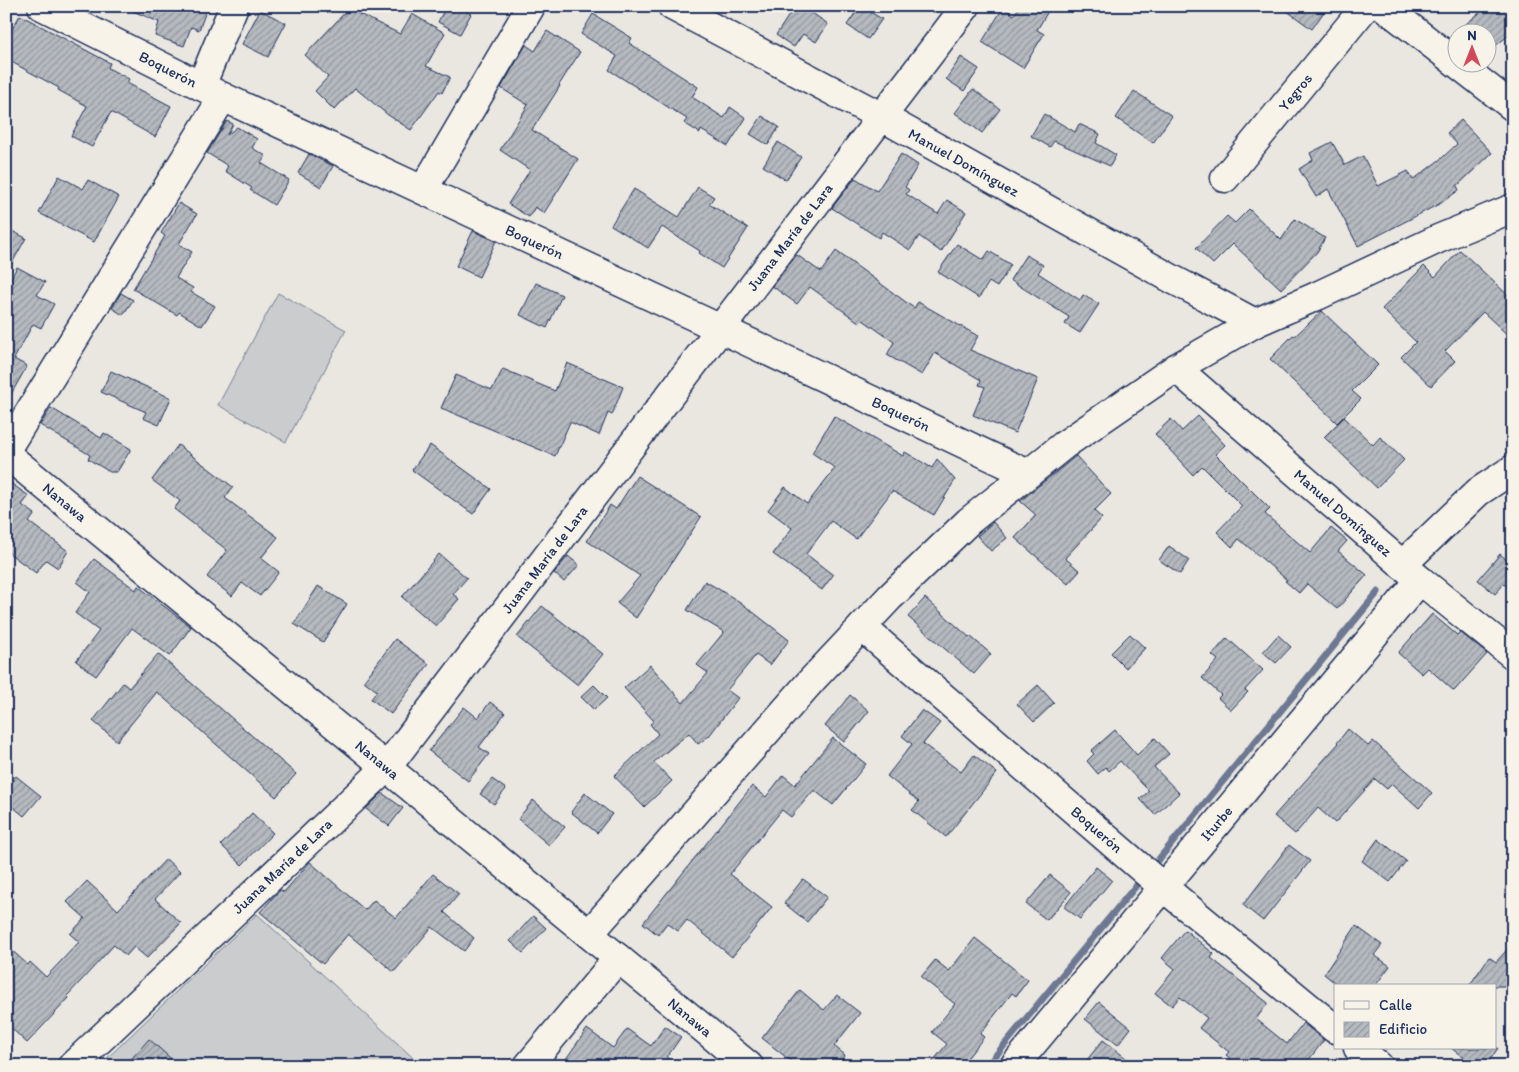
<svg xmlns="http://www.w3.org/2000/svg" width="1519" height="1072" viewBox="0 0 1519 1072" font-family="Itim,sans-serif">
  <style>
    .pitch { fill: #cbcccd; stroke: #737e96 }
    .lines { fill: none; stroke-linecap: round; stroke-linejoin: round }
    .stream { stroke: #6d7892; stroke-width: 7 }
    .building { fill: url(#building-hatch); stroke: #1b2f5e }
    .minor-casing { stroke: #1b2f5e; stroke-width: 31 }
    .minor { stroke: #f7f3e8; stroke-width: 28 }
    .labels { text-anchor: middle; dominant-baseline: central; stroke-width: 4; stroke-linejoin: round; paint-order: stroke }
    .street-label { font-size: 15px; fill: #1b2f5e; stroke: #f7f3e8 }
  </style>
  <defs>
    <pattern id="building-hatch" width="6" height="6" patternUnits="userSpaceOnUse" patternTransform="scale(1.25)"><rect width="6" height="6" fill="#b6babf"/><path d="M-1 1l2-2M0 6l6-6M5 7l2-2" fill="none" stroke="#93989e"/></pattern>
  </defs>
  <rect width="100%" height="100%" fill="#eae7e0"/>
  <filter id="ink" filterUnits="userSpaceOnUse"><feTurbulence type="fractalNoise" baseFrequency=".02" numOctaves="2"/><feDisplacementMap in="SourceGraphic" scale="10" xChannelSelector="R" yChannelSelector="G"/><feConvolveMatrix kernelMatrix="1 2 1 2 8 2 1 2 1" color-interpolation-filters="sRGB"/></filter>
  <g filter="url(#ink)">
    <path class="pitch" d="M278 293 346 330 286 442 218 405Z
      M257 914 422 1066H99Z"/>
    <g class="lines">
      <path class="stream" d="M1159 859 1378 592
        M987 1066 1135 887"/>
    </g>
    <path class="building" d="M121 6H191L206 11 199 30 191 27 184 46 155 36 159 22Z
      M446 6H457L471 14 460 34 438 22Z
      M795 6H802L828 24 816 42 803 34 794 47 776 35Z
      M860 6 882 19 868 39 847 25Z
      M1020 6H1051L1037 30 1044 34 1023 68 982 42 1003 8 1014 15Z
      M1280 6H1328L1312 29Z
      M1488 6H1513V32L1486 53V32H1456Z
      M350 7 355 12 400 34 412 14 445 33 426 66 450 77 442 93 439 91 411 130 388 115 355 88 334 110 315 91 328 77 305 55Z
      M260 10 286 23 268 57 242 44Z
      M593 14 632 38 629 43 698 87 692 97 724 118 730 107 746 118 728 146 701 130 700 133 684 123 687 119 609 70 617 56 581 34Z
      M20 15 110 63 108 68 129 79 127 83 171 106 155 137 111 112 92 147 71 136 87 106 58 90 59 88 6 59V40Z
      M547 31 580 52 559 85 560 86 532 130 578 159 544 213 535 207 529 217 508 204 530 170 500 150 528 105 501 88 526 45 535 51Z
      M961 57 979 69 964 91 946 79Z
      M973 89 1000 109 982 133 955 113Z
      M1134 91 1172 116 1153 143 1116 118Z
      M1044 114 1075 132 1079 124 1100 134 1096 143 1116 155 1110 166 1054 141 1050 147 1031 136Z
      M762 116 779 127 768 145 750 134Z
      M1461 120 1492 153 1457 186 1459 190 1441 203 1358 246 1328 189 1316 197 1299 169 1313 160 1310 153 1332 142 1345 165 1363 156 1378 186 1408 171 1413 180 1442 158 1457 144 1447 133Z
      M227 121 233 124 227 135 237 127 257 139 252 148 266 156 261 163 289 180 274 205 250 190 252 188 225 171 228 166 207 153Z
      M778 142 801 157 786 180 763 166Z
      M309 154 333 166 321 187 298 173Z
      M901 154 918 165 905 187 909 190 906 194 938 214 947 200 966 212 941 252 919 236 910 250 882 232 879 238 832 208 855 178 877 191Z
      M59 176 83 189 88 180 119 197 94 242 39 213Z
      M698 187 714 197 709 204 748 228 722 268 699 253 700 251 662 227 648 248 611 225 634 189 679 217Z
      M179 203 197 214 179 244 192 252 176 278 193 288 191 292 215 306 202 326 179 312 177 315 133 289 165 236 161 233Z
      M1249 209 1281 240 1295 219 1325 238 1317 252 1281 289 1233 244 1213 264 1196 248 1227 216 1235 223Z
      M6 228 26 238 6 274Z
      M473 231 496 241 479 277 456 266Z
      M957 244 983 260 989 251 1011 265 997 287 989 282 979 298 938 272Z
      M1460 250 1513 300V340L1483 312 1445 351 1455 361 1431 386 1401 357 1416 342 1382 309 1424 266 1435 277Z
      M836 251 914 308 918 302 978 336 970 350 1038 379 1015 433 973 415 985 387 979 385 981 380 935 353 922 375 887 355 894 342 863 320 860 323 810 287 797 304 772 286 797 255 821 272Z
      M1026 255 1043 265 1038 273 1080 300 1083 295 1099 304 1080 333 1065 324 1069 317 1010 280Z
      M17 267 45 282 37 295 54 304 41 328 33 324 14 359 27 366 6 403V288Z
      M536 283 562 295 547 328 520 315Z
      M121 293 133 300 123 315 112 308Z
      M1322 311 1378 365 1352 391 1361 399 1337 423 1270 359 1293 335 1295 336Z
      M567 363 623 387 612 415 608 413 599 435 570 422 555 456 441 408 456 375 492 390 503 369 555 391Z
      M111 371 171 398 159 425 143 418 146 412 101 392Z
      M51 408 101 438 104 433 131 449 117 472H110L88 459 90 455 40 425Z
      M834 416 903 456 905 452 932 468 937 459 955 480 934 515 892 491 856 539 831 521 806 554 833 575 822 590 773 554 792 528 768 510 785 487 807 504 835 468 812 453Z
      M1198 416 1225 445 1215 454 1270 509 1265 514 1310 553 1331 528 1347 541 1338 551 1367 575 1337 609 1307 584 1299 593 1285 581 1287 580 1239 539 1232 547 1217 532 1242 506 1202 466 1193 475 1155 434 1171 419 1182 431Z
      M1344 417 1373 445 1380 437 1404 460 1377 488 1324 437Z
      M178 445 233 487 225 498 278 537 261 558 279 572 260 596 242 583 232 596 207 577 227 550 174 509 180 501 152 480Z
      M430 445 491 489 473 514 412 470Z
      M1076 456 1111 494 1094 511 1102 518 1065 558 1080 571 1068 584 1015 538 1036 515 1020 501Z
      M637 476 701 517 636 618 617 603 640 576 587 541 610 505 616 509Z
      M6 480 29 496 22 505 35 514 29 522 68 551 58 568 46 560 36 573 6 551Z
      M993 522 1007 538 991 551 977 536Z
      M1169 546 1189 560 1180 574 1159 560Z
      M439 554 467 578 453 594 459 599 436 626 402 597Z
      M1500 554 1513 565V592L1504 584 1495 594 1478 580Z
      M568 556 579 565 564 582 554 573Z
      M94 559 136 590 138 586 191 627 170 656 132 628 96 676 76 661 99 631 75 613 90 592 77 582Z
      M705 581 740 602 789 640 770 665 756 655 727 690 738 698 709 736 698 744 689 733 654 762 672 781 644 807 614 776 658 734 650 724 654 721 624 688 650 665 683 703 708 673 697 665 724 632 687 610Z
      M318 586 347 604 323 642 294 624Z
      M925 598 969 637 970 636 991 654 974 674 908 617Z
      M542 606 603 654 578 685 517 637Z
      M1432 614 1457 635 1460 632 1487 654 1454 691 1428 668 1422 674 1398 653Z
      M1130 634 1145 648 1126 668 1111 653Z
      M1278 635 1291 647 1276 663 1263 652Z
      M1227 638 1263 670 1245 690 1248 692 1231 710 1218 698 1221 695 1202 678 1218 660 1212 655Z
      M395 639 429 664 391 714 371 699 377 691 364 681Z
      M158 654 296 774 276 797 157 692 117 741 93 721 123 683 129 688Z
      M594 685 607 698 594 710 581 697Z
      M1038 685 1054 703 1034 722 1017 704Z
      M850 695 869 711 844 742 825 726Z
      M490 702 505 713 479 747 489 754 468 781 429 751 464 707 478 718Z
      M922 710 940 723 923 744 961 772 974 755 997 773 946 837 912 810 919 802 887 776 912 744 902 736Z
      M1348 729 1368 746 1373 741 1432 793 1419 808 1392 784 1387 789 1375 779 1335 823 1318 808 1295 834 1274 816 1338 744 1337 743Z
      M1115 730 1137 755 1155 738 1169 754 1154 767 1179 793 1155 815 1140 799 1149 791 1120 761 1109 771 1106 767 1098 774 1087 761 1094 754 1091 751Z
      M833 738 866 764 833 805 814 790 791 817 782 810 730 874 772 907 732 957 687 920 678 931 667 923 658 935 643 923 752 786 766 797 783 775 795 785Z
      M16 776 41 796 24 816 6 801V787Z
      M492 779 506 789 494 804 480 794Z
      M382 793 403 808 389 826 366 809Z
      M585 793 612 814 597 833 571 812Z
      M533 800 565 827 549 845 518 819Z
      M252 813 273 833 242 865 221 845Z
      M1378 839 1406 861 1390 882 1362 861Z
      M1289 845 1310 861 1263 921 1243 905Z
      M166 859 180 872 155 899 181 923 147 958 134 947 126 956 114 945 67 996 69 998 27 1043 6 1023V945L28 965 30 962 46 977 79 942 70 934 85 918 67 902 87 881 118 910Z
      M310 862 365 910 374 900 396 918 433 874 459 894 444 912 474 938 464 951 432 927 394 972 348 934 323 964 260 912 280 890 284 892Z
      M1096 867 1112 880 1080 919 1064 907Z
      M1050 875 1071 892 1047 920 1026 904Z
      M803 879 827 897 807 922 784 903Z
      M533 916 546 928 523 953 510 941Z
      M1356 926 1382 945 1374 955 1390 966 1375 986H1339L1324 974Z
      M1185 930 1214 954 1211 958 1268 1003 1256 1019 1287 1044 1303 1023 1324 1040 1304 1066H1239L1226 1055 1229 1052 1199 1028 1207 1018 1180 997 1172 1006 1155 993 1175 969 1162 958Z
      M975 938 1028 980 1016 996 1012 993 980 1034 984 1037 961 1066H929L947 1044 932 1032 955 1004 921 977 935 960 949 971Z
      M1513 943V977L1506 986H1469L1489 957 1496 962Z
      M800 990 824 1010 837 995 860 1013 834 1046 845 1055 836 1066H797L762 1038Z
      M1099 1002 1131 1028 1118 1045 1085 1019Z
      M665 1026 681 1037 667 1057 679 1066H561L587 1029 613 1048 627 1029 651 1046Z
      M149 1039 179 1066H125Z
      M1103 1040 1136 1066H1082Z
      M1451 1048H1498L1486 1066H1475Z"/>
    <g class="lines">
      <defs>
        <g id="minor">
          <path id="s1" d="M42 6 223 97 721 329 1028 474"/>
          <path id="s2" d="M672 6 882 117 1174 280 1255 323"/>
          <path d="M1383 6 1513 107"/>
          <path d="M201 86 234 6"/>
          <path id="s3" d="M1225 178 1366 6"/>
          <path d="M423 190 531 6"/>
          <path id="s4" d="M1176 368 1420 580 1513 655"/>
          <path d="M6 450 223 97"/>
          <path id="s5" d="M6 454 749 1066"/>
          <path d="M1402 565 1478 492 1513 469"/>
          <path id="s6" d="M862 627 1163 887 1335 1029"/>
          <path d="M589 934 811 681 890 597 969 521 1028 474 1064 445 1176 368 1255 323 1317 296 1438 239 1513 208"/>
          <path d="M1358 1048 1379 1066"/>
          <path id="s7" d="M72 1066 387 767 966 6"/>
          <path d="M528 1066 618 958"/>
          <path id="s8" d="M1014 1066 1420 580"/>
        </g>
      </defs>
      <use href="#minor" class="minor-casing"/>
      <use href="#minor" class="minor"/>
    </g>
  </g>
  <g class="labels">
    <g class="street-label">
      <text stroke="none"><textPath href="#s1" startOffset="141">Boquerón</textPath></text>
      <text stroke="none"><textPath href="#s3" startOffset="111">Yegros</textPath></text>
      <text stroke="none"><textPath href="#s2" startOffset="331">Manuel Domínguez</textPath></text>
      <text stroke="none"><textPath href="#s7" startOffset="1100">Juana María de Lara</textPath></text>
      <text stroke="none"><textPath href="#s1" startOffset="546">Boquerón</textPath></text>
      <text stroke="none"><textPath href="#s1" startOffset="951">Boquerón</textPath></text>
      <text stroke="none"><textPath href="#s5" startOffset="76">Nanawa</textPath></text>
      <text stroke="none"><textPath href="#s4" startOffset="221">Manuel Domínguez</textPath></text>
      <text stroke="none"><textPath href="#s7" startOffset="695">Juana María de Lara</textPath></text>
      <text stroke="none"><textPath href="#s5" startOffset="481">Nanawa</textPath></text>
      <text stroke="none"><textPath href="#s8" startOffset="316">Iturbe</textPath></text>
      <text stroke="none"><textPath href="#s6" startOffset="310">Boquerón</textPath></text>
      <text stroke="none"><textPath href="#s7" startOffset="290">Juana María de Lara</textPath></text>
      <text stroke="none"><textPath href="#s5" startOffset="886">Nanawa</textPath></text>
    </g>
  </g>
  <rect width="1519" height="1072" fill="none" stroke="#f7f3e8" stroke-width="25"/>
  <rect x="12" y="12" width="1494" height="1047" fill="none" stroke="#1b2f5e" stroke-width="2" filter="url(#ink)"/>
  <rect x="1334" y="984" width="162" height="65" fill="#f7f3e8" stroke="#9fa5b1"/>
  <rect x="1344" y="1001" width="25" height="8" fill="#f7f3e8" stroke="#9fa5b1"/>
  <text x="1379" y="1010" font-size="15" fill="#1b2f5e">Calle</text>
  <rect x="1344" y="1022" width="25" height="15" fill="url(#building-hatch)" stroke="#9fa5b1"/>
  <text x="1379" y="1034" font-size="15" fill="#1b2f5e">Edificio</text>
  <g transform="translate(1472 48)"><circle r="24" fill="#f7f3e8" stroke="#9fa5b1"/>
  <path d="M0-4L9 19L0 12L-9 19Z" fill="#d1495b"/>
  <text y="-8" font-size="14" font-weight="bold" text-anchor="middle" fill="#1b2f5e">N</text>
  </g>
</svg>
